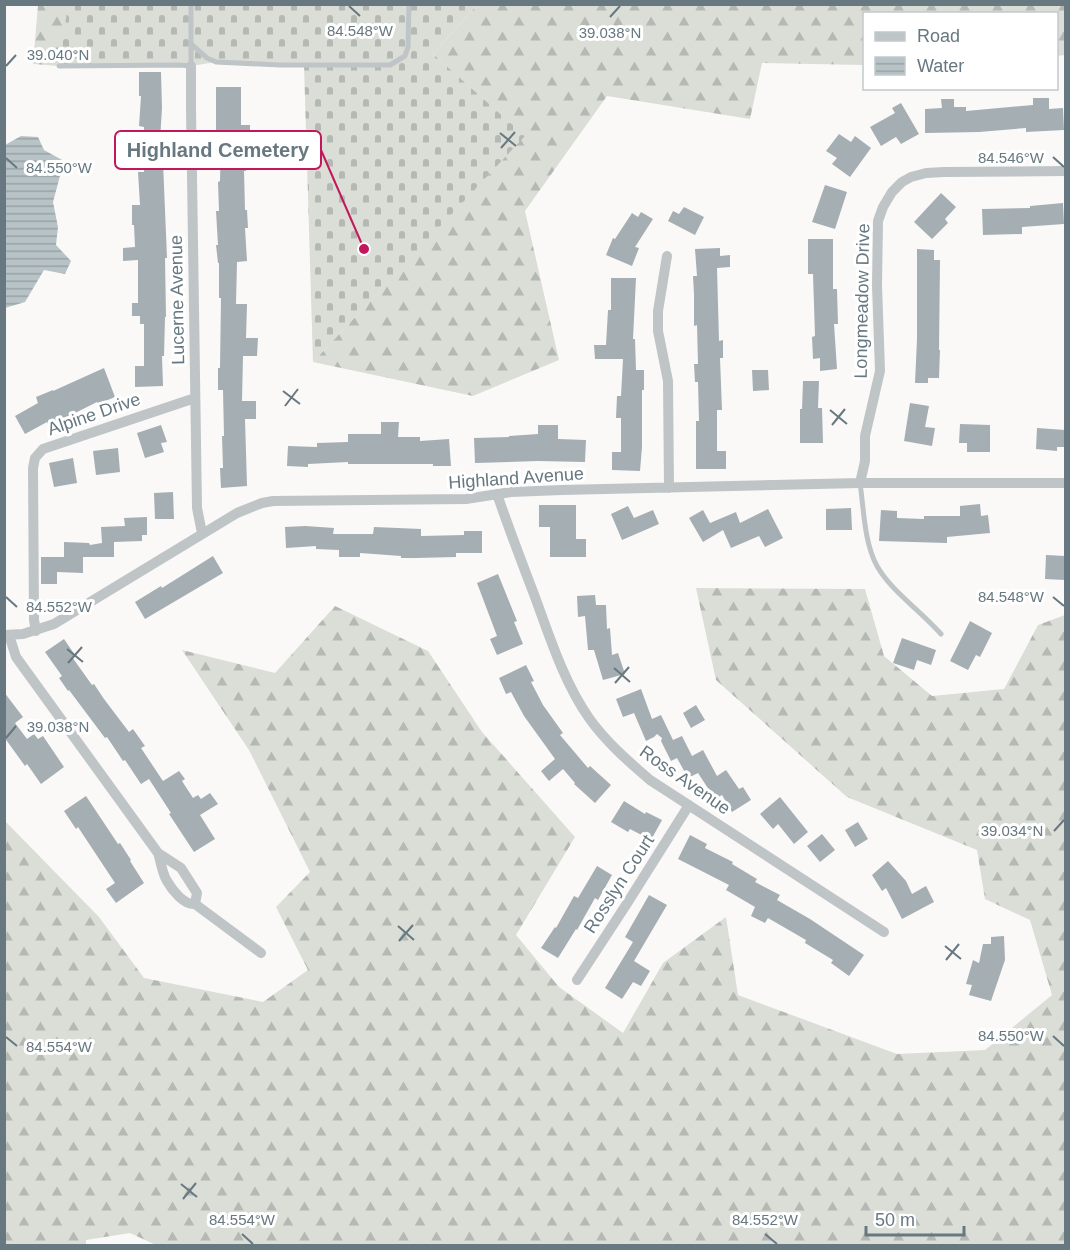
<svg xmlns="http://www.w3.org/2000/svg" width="1070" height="1250" viewBox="0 0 1070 1250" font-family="Arial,sans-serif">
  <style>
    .forest { fill: url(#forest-firs) }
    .cemetery { fill: url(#cemetery-stones) }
    .water { fill: url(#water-rules) }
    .building { fill: #a5aeb2 }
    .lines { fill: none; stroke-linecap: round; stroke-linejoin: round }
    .lane { stroke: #bfc4c7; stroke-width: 5 }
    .street { stroke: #bfc4c7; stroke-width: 10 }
    .ticks { fill: none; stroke: #677880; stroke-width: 2 }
    .labels { text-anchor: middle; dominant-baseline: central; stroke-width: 6; stroke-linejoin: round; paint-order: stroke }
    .street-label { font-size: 18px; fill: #677880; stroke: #fff }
    .ticks-label { font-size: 15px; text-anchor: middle; fill: #677880; stroke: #fff; stroke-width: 6; stroke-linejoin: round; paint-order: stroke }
    .leader { fill: none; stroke: #c2185b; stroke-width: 2 }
    .callout-dot { fill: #c2185b; stroke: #fff; stroke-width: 2 }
    .callout { fill: #fff; stroke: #c2185b; stroke-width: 2 }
    .callout-label { font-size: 20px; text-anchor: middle; font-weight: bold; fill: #677880 }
  </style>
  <defs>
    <pattern id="forest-firs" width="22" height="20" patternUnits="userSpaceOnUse" patternTransform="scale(1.5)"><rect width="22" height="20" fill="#daded7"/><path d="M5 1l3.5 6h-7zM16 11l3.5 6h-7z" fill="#b5b9b4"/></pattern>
    <pattern id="cemetery-stones" width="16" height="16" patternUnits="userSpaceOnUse" patternTransform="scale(1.5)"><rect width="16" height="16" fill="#daded7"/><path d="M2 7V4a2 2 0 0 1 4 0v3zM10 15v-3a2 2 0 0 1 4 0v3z" fill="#b5b9b4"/></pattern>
    <pattern id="water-rules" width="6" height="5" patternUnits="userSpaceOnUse" patternTransform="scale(1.5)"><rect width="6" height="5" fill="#b7c3c6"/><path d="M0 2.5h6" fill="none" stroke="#99a3a6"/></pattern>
  </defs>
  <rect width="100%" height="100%" fill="#faf9f8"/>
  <path class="forest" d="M177 4 59 66 33 64 38 5Z
    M477 5H1065V55L1057 56 1056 14H864V65L762 63 750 119 607 96 525 211 559 360 473 396 313 362 524 136 433 54Z
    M696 588 865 589 884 656 932 696 1004 689 1038 625 1065 615V1245L158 1246 130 1233 86 1240V1245H5V821L99 917 144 978 263 1002 308 970 276 907 310 872 249 750 182 650 275 673 335 606 428 651 482 732 575 837 516 935 559 987 623 1033 663 963 726 917 738 995 897 1054 985 1050 1052 995 1030 920 985 899 977 850 847 797 716 680Z"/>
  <path class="cemetery" d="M68 5H477L433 54 525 136 313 362 304 65 216 62 191 66H59Z"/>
  <path class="water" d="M21 136 38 137 44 150 64 161 53 202 58 227 56 245 71 261 65 274 44 270 25 302 5 308V145Z"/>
  <path class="building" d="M139 72H161L162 108 160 140H164L163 162 167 258H165L166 317H165L164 356H162L163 386 135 387V366H144V324H140V316H132V303H138V260L123 261V248L135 247 134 225H132V205H140L138 172H144V127L139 126 141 96H139Z
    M216 87H241V125H250V139H246V171H244L245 210H247L248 228H245L247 261 237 262 236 304H247L246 338H258L257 356H243L242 401H256V419H245L247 486 221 488 220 468H223L222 436H224L223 390H218V368H220L221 298H219V263H218L216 245H218L216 211H219L218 182 220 181 221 139H216Z
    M1033 98H1049V109L1063 108 1064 130 1026 132V128L979 132 925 133V109L942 108 941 99H954V107H966V111L1033 105Z
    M901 103 919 134 901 144 896 137 881 146 870 127 895 113 892 108Z
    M839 134 851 142 855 136 871 148 850 177 832 164 837 158 826 151Z
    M825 185 847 192 835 229 812 222Z
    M941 193 956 207 945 219 948 223 932 239 914 222Z
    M1063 203 1064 224 1022 227V234L983 235 982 209 1030 208V206Z
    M684 207 704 217 695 235 668 221 673 211 679 214Z
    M641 212 653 219 635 247 639 248 632 266 606 255 613 238 615 239 632 213 638 217Z
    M808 239H833V289H837L838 324H834L837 369 820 371V358L813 359 812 337 815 336 813 274H808Z
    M720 248V256L730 255V267L717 268 719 341 723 340V358H720L722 410H717V451H726V469H696V421H699L698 382H695L694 364H698L697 325 694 326V294L693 276H697L695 249Z
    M917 249 934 250V260H940L939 350H940L939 378H928V383H915L917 339Z
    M611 278H636L633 339H635L636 370H644V390H642V447L640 471 612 470V452H621V418H616L617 396H621L623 359H595L594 345H606L608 310H611Z
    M104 368 115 397 98 404 97 402 49 426 47 422 25 434 15 416 38 403 36 397 53 390V391Z
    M752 370H768L769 390 753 391Z
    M803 381H819L818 408H822L823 443H800V409H802Z
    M910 403 929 406 925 427 935 428 932 446 904 441Z
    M381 422H399L398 437H420V441L449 439 451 466H433V464H348V462L308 464V467L287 466 288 446 317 447V443L348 442V434H381Z
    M960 424 990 425V452H967V443H959Z
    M161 425 167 442 161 443 164 452 145 458 137 433Z
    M538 425H558V439L586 440 585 462 538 461 475 463 474 438 509 437V436L538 434Z
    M1037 428 1065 430V447H1057V451L1036 449Z
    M118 448 120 472 96 475 93 451Z
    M73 458 77 483 54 487 49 463Z
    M173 492 174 519H155L154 493Z
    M980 504 981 516 988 515 990 533 947 537V543L879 541 881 510 897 511V518L924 519V516H960V506Z
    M539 505H576V539H586V557H550V527H539Z
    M628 506 634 518 653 510 659 524 622 540 611 514Z
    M851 508 852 530H826V509Z
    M768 509 783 538 765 547 759 536 731 548 723 530 703 542 689 518 703 510 710 523 736 512 740 523Z
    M147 517V535H142V541L114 542V557H83V573L57 572V584H41V557H64V542L89 543 90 545 102 543 101 527 125 526 124 518Z
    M305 526 334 528 333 534H373L374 527 421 529V536L464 535V531H482V553H456V557L416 558H401V556L360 553V557H339V550L316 549V546L286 548 285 527Z
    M1046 555 1065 556V580L1045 579Z
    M213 556 223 573 145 619 135 602 161 586 162 588Z
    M498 574 517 621 514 622 523 644 497 655 490 639 497 636 477 583Z
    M595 595 596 605H606L607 629 610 628 612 655 618 653 625 674 603 680 594 650H588L585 616 578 617 577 596Z
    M970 621 992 633 980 657 976 655 968 670 950 661Z
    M902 638 936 650 931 665 917 660 914 670 893 663Z
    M64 639 75 655 72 657 92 685 94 684 104 699 129 732 133 729 145 746 141 748 163 781 179 771 185 779 182 781 193 798 198 795 201 799 210 793 218 804 200 815 215 839 194 852 169 814 171 813 149 779 141 784 125 760 123 761 107 737 105 738 69 690 68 691 59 678 62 676 45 652Z
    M526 665 534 681 531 682 543 705 563 733 560 735 588 768 590 766 611 785 595 803 574 784 575 783 563 769 549 781 541 771 555 759 524 716 511 692 506 694 499 678Z
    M641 689 652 719 661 715 673 740 682 736 692 756 703 750 717 776 726 770 739 789 743 787 751 800 732 812 722 795 715 799 698 773 688 778 677 758 671 761 661 741 662 738 657 734 654 737 646 741 634 713 623 717 616 699Z
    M4 692 23 717 15 723 27 739 34 734 38 739 43 736 64 767 41 784 27 764 25 766 4 737Z
    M696 705 705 720 691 728 683 713Z
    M86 796 118 844 120 843 131 860 130 861 144 883 116 903 106 889 115 883 78 827 76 829 64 811Z
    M780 797 808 832 794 844 778 824 773 829 760 814Z
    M624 801 645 814 646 812 662 820 651 840 630 829 628 832 611 822Z
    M858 822 868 839 855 847 845 830Z
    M822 834 835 850 820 862 807 846Z
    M690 835 707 844 705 848 733 862 732 864 757 879 755 882 780 895 777 900 810 919 864 955 849 976 831 963 833 960 805 943 806 940 768 918 765 923 751 916 755 907 726 890 729 885 678 859Z
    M888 861 906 881 912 894 926 886 934 902 902 919 886 888 882 891 872 875Z
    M597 866 612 875 598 900 595 898 577 930 576 929 558 958 541 948 555 927 556 928 574 896 578 898Z
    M649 895 667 905 634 961 650 971 641 986 633 982 622 999 605 988 633 942 625 937Z
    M1004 936 1005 960 991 1001 969 995 972 985 966 984 973 960 979 963 983 944H991V937Z"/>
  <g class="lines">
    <path class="lane" d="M191 44 207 58 216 62 280 65H390L405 56 408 47 409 4
      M59 66 179 65 191 66V4
      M860 483C864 510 864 542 877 566 891 591 922 612 941 634"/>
    <path class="street" d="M191 66V109L197 508 202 533
      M667 256 658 311V331L668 381 669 488
      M860 483 865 461V436L880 371 877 285 878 221 883 207 892 192 902 182 911 177 926 173 944 172 1066 171
      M497 494C509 529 522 563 535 597 550 638 564 682 589 718 606 742 628 761 650 780L884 932
      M36 631 34 620 33 468 35 458 43 449 195 398
      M4 635 23 634 54 624 237 513 262 503 273 501 466 499 511 492 562 490 860 483H1066
      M9 635 16 657 158 853C161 862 162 873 167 881 172 890 184 905 195 904L197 893 181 868 158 853
      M195 904 261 953
      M577 980 626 905 689 805"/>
  </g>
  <path class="ticks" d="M349 6 360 16M610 17 620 6M6 66 16 55M500 133 516 146M501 148 515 132M1053 157 1064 167M6 158 17 168M283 391 300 404M285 406 298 389M830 410 847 424M832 425 845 409M6 597 17 607M1053 597 1064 606M67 649 83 662M68 663 82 647M614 668 630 682M615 683 629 667M6 738 16 726M1054 831 1064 820M398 926 414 940M399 941 413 925M945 946 961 959M946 960 959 944M1053 1036 1064 1046M6 1037 17 1046M181 1184 197 1197M183 1199 196 1183M242 1234 253 1244M765 1234 777 1244"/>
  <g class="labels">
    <g class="street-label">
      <text transform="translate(177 300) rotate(-91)">Lucerne Avenue</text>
      <text transform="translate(862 301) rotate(-89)">Longmeadow Drive</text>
      <text transform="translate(94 414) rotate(-19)">Alpine Drive</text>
      <text transform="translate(516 478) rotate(-4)">Highland Avenue</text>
      <text transform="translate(685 780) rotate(35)">Ross Avenue</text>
      <text transform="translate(619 884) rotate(-57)">Rosslyn Court</text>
    </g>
  </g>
  <g class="ticks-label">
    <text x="360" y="36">84.548°W</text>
    <text x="610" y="38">39.038°N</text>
    <text x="58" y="60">39.040°N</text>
    <text x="1011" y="163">84.546°W</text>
    <text x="59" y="173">84.550°W</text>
    <text x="1011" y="602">84.548°W</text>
    <text x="59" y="612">84.552°W</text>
    <text x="58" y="732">39.038°N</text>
    <text x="1012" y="836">39.034°N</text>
    <text x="1011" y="1041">84.550°W</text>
    <text x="59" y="1052">84.554°W</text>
    <text x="242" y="1225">84.554°W</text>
    <text x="765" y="1225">84.552°W</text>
  </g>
  <path class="leader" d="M364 249L321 150"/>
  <circle class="callout-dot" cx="364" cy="249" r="6"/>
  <rect class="callout" x="115" y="131" width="206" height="38" rx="6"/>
  <g class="callout-label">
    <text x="218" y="157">Highland Cemetery</text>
  </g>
  <rect width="1070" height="1250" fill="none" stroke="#677880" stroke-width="12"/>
  <rect x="863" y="12" width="195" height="78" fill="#ffffff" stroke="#c2c9cc" stroke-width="1.5"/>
  <rect x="875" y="32" width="30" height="9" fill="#bfc4c7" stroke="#c2c9cc" stroke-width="1.5"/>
  <text x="917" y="42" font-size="18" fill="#677880">Road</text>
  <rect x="875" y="57" width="30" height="18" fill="url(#water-rules)" stroke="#c2c9cc" stroke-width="1.5"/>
  <text x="917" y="72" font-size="18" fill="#677880">Water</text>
  <path d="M866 1226v9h98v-9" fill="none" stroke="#677880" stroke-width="3"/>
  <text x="875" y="1226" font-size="18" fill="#677880" stroke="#ffffff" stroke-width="4.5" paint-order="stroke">50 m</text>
</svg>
